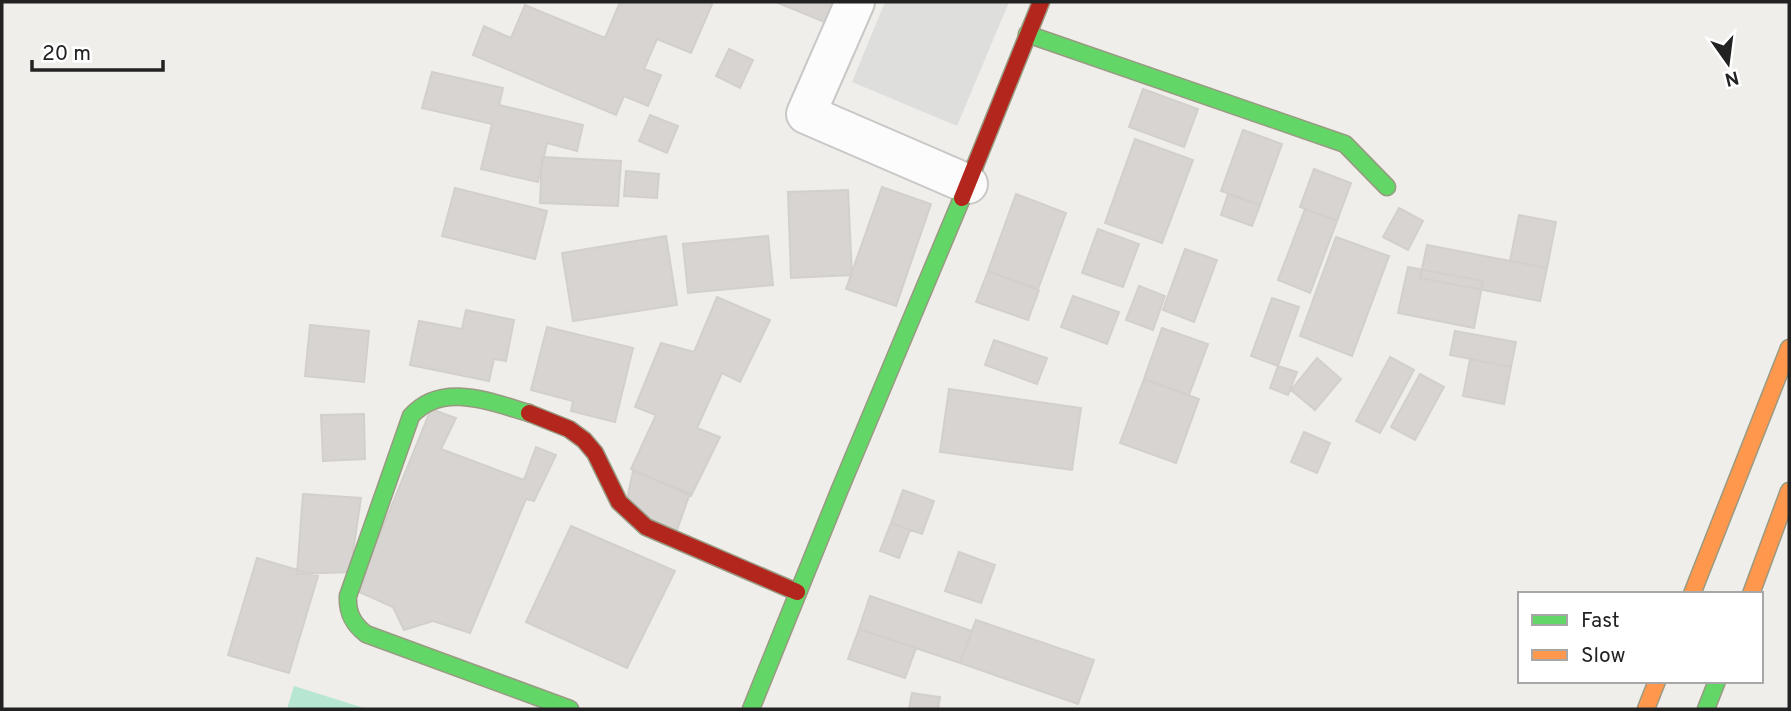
<svg xmlns="http://www.w3.org/2000/svg" width="1791" height="711" viewBox="0 0 1791 711" font-family="Overpass,sans-serif">
  <style>
    .religious { fill: #dededc }
    .pitch { fill: #b7e6d2 }
    .building { fill: #d7d4d2; stroke: #d3d0cc; stroke-width: 2 }
    .lines { fill: none; stroke-linecap: round; stroke-linejoin: round }
    .street-casing { stroke: #c9c8c7; stroke-width: 42 }
    .fast-casing { stroke: #999a82; stroke-width: 19 }
    .slow-casing { stroke: #999a82; stroke-width: 19 }
    .jam-casing { stroke: #999a82; stroke-width: 19 }
    .street { stroke: #fdfcfc; stroke-width: 38 }
    .fast { stroke: #63d668; stroke-width: 16 }
    .slow { stroke: #ff974d; stroke-width: 16 }
    .jam { stroke: #b3261e; stroke-width: 16 }
  </style>
  <rect width="100%" height="100%" fill="#f0eeeb"/>
  <path class="religious" d="M885 2H1009L957 126 852 82Z"/>
  <path class="pitch" d="M294 686 367 709H287Z"/>
  <path class="building" d="M620 2H713L691 53 657 39 644 69 661 75 648 106 624 96 616 115 473 55 484 26 511 38 525 5 605 38Z
    M776 2H838L829 24Z
    M729 49 753 60 740 88 716 76Z
    M432 72 503 88 499 105 583 125 577 151 547 143 538 182 481 169 492 124 422 108Z
    M1143 89 1198 109 1184 147 1129 127Z
    M650 115 678 126 667 153 639 141Z
    M1243 130 1282 144 1260 205 1221 191Z
    M1135 139 1193 160 1162 243 1105 223Z
    M542 157 621 161 618 206 540 203Z
    M1314 169 1351 183 1337 221 1300 207Z
    M626 171 659 174 657 198 624 196Z
    M882 187 931 204 896 306 846 289Z
    M455 188 547 211 535 259 442 236Z
    M848 190 852 275 791 278 788 192Z
    M1016 194 1066 213 1038 289 988 271Z
    M1228 194 1260 205 1252 226 1221 215Z
    M1399 208 1423 221 1408 250 1383 237Z
    M1305 209 1337 221 1310 293 1278 280Z
    M1519 215 1556 222 1547 268 1510 261Z
    M1098 229 1139 244 1123 287 1082 273Z
    M666 236 677 305 573 321 562 253Z
    M768 236 773 285 688 293 683 244Z
    M1336 237 1389 256 1352 356 1300 336Z
    M1427 245 1547 268 1540 301 1420 278Z
    M1185 249 1217 260 1194 322 1163 310Z
    M1408 267 1483 281 1474 328 1398 313Z
    M988 271 1039 290 1028 320 976 302Z
    M1139 286 1165 296 1153 330 1126 320Z
    M1073 296 1119 312 1107 344 1061 327Z
    M717 297 770 320 740 382 722 373 697 428 720 437 691 496 631 469 656 415 635 407 661 343 694 352Z
    M1272 298 1299 307 1278 366 1251 356Z
    M466 310 514 320 506 361 494 359 489 381 410 365 419 321 462 329Z
    M310 325 369 331 364 382 305 376Z
    M547 327 633 348 615 422 571 411 573 401 531 390Z
    M1162 328 1208 344 1189 395 1144 379Z
    M1455 331 1516 342 1511 367 1450 355Z
    M994 340 1047 358 1037 384 985 365Z
    M1390 357 1414 370 1380 433 1356 421Z
    M1317 358 1341 379 1315 410 1291 390Z
    M1470 359 1511 367 1504 404 1463 396Z
    M1278 366 1297 372 1288 395 1270 388Z
    M1420 374 1444 387 1415 440 1391 427Z
    M1144 379 1199 399 1176 463 1120 443Z
    M949 389 1081 408 1072 470 940 452Z
    M431 409 456 418 441 449 524 480 536 447 556 455 534 501 526 499 470 633 433 621 404 630 393 607 357 591Z
    M364 414 365 459 323 461 321 415Z
    M1304 432 1330 443 1317 473 1291 462Z
    M633 471 690 493 676 533 626 504Z
    M903 490 934 501 922 534 891 523Z
    M303 494 361 498 350 572 297 574Z
    M891 523 910 530 899 558 880 551Z
    M571 526 675 571 627 668 526 622Z
    M959 552 995 565 981 603 945 591Z
    M257 558 318 576 289 673 228 655Z
    M870 596 972 631 960 663 859 629Z
    M976 620 1094 660 1078 704 960 663Z
    M859 629 916 648 905 678 848 659Z
    M912 693 940 697 938 709H909Z"/>
  <g class="lines">
    <defs>
      <path id="street" d="M855 2 806 114 968 184"/>
      <path id="fast" d="M1027 34 1345 144 1387 187
        M529 413C490 402 442 381 411 416L348 596C347 613 353 624 366 634L570 709
        M751 709 840 489 962 198
        M1706 709 1717 681"/>
      <path id="slow" d="M1692 594 1789 348
        M1751 594 1789 491
        M1646 709 1657 681"/>
      <path id="jam" d="M962 198 1041 2
        M529 413 569 429 584 440 595 453 619 502 646 527 797 592"/>
    </defs>
    <use href="#street" class="street-casing"/>
    <use href="#fast" class="fast-casing"/>
    <use href="#slow" class="slow-casing"/>
    <use href="#jam" class="jam-casing"/>
    <use href="#street" class="street"/>
    <use href="#fast" class="fast"/>
    <use href="#slow" class="slow"/>
    <use href="#jam" class="jam"/>
  </g>
  <rect width="1791" height="711" fill="none" stroke="#222222" stroke-width="7"/>
  <rect x="1518" y="592" width="245" height="91" fill="#ffffff" stroke="#a7a7a7" stroke-width="2"/>
  <rect x="1532" y="615" width="35" height="10" fill="#63d668" stroke="#a7a7a7" stroke-width="2"/>
  <text x="1581" y="627" font-size="21" fill="#222222">Fast</text>
  <rect x="1532" y="650" width="35" height="10" fill="#ff974d" stroke="#a7a7a7" stroke-width="2"/>
  <text x="1581" y="662" font-size="21" fill="#222222">Slow</text>
  <g transform="translate(1728 63) rotate(166)" stroke="#ffffff" stroke-width="5" paint-order="stroke">
  <path d="M0-5L12 26L0 18L-12 26Z" fill="#222222"/>
  <text y="-10" font-size="19" font-weight="bold" text-anchor="middle" fill="#222222">N</text>
  </g>
  <path d="M32 60v10h131v-10" fill="none" stroke="#222222" stroke-width="3.5"/>
  <text x="42" y="60" font-size="21" fill="#222222" stroke="#ffffff" stroke-width="5" paint-order="stroke">20 m</text>
</svg>
